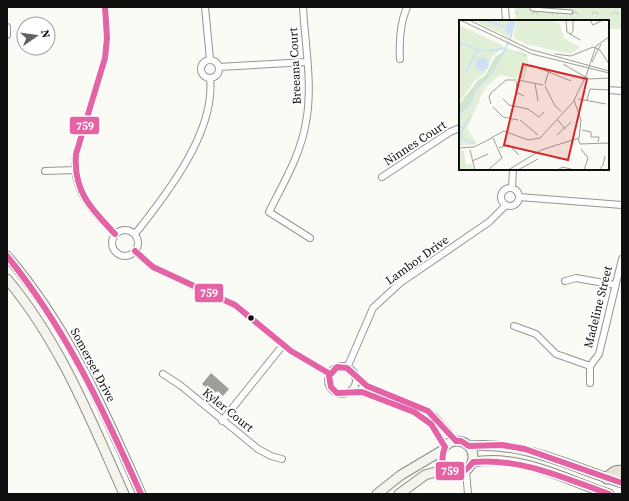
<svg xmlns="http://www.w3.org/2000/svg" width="629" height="501" viewBox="0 0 629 501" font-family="'Source Serif 4',serif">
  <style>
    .park { fill: url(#park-crowns) }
    .building { fill: #9f9e9a }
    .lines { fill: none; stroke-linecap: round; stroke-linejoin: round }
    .lane-casing { stroke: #959593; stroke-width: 5 }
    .street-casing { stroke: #959593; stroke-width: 8 }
    .secondary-casing { stroke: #8c8c89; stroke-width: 11 }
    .highway-casing { stroke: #838380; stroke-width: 13 }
    .lane { stroke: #fefefe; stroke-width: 3 }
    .street { stroke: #fefefe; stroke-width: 6 }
    .secondary { stroke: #f4f4ec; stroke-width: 9 }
    .highway { stroke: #e8e2d8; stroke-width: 11 }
    .bus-1-casing { stroke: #fff; stroke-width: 9 }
    .bus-1 { stroke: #e463a4; stroke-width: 6 }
    .bus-dot { fill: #0f0f0f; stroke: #fff; stroke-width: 1.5 }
    .labels { text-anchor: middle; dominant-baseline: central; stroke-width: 4; stroke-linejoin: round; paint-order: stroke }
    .street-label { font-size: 12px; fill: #0f0f0f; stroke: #fff }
    .inset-river { fill: none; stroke: #cfe0f2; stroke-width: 2 }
    .inset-road { fill: none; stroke: #9d9d99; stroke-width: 1 }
    .view { fill: #d62828; fill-opacity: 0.15; stroke: #d62828; stroke-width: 2 }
    .inset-edge { fill: none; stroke: #0f0f0f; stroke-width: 2 }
    .line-badge { stroke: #fff; stroke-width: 1.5 }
    .badge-label { font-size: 11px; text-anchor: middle; font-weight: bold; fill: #fff }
  </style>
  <defs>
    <pattern id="park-crowns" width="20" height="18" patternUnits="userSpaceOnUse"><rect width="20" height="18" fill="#e1efd7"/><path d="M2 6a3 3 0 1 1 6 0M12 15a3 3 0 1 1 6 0" fill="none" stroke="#c0ccb7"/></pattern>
  </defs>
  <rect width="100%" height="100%" fill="#fbfbf5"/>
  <path class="park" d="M515 7H622V29H608V21H516Z"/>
  <path class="building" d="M211 373 229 389 223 396 218 391 213 394 202 384Z"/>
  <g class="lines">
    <defs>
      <path id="lane" d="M532 7V9L571 12"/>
      <path id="street" d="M105 7 107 38 105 58 76 154C70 189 92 211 115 234
        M205 7 210 59
        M303 7C305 45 313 85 306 122 301 154 283 184 269 212L310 238
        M505 7 506 21
        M7 27V35
        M400 59C399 41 400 23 407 7
        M201 69a9 9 0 1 1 18 0a9 9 0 1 1-18 0Z
        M219 67 306 62
        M608 90 622 91
        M45 171 74 170
        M382 177 450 132 460 128
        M501 197a9 9 0 1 1 18 0a9 9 0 1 1-18 0Z
        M512 188 513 169
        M519 197 622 205
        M112 243a13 13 0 1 1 26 0a13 13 0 1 1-26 0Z
        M135 234C167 194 216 131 210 78
        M135 251 153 267 235 305 291 351 330 374
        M565 281 576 278 615 285
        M514 326 536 334 556 354 590 366
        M328 380a14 14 0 1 1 28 0a14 14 0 1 1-28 0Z
        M347 368 373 308 400 283 489 222 506 205
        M163 374 180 385 258 449 271 456 282 459
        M355 377 367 386 428 411 434 416 456 441
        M590 383V366L599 354 622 259
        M350 391C367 392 415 410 428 421 435 428 440 438 445 447
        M222 421 283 345
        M466 471 468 494"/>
      <path id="secondary" d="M7 256C68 327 104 410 141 494
        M7 279C60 342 91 420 124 494
        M441 457a16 16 0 1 1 32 0a16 16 0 1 1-32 0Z
        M469 446C524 441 571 467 622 483
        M473 462C521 454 564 479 609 494
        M377 494 401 475 443 450
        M399 494 425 475 446 469"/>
      <path id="highway" d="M607 478 615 472 622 471"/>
    </defs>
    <use href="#lane" class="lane-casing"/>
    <use href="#street" class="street-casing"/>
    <use href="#secondary" class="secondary-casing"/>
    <use href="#highway" class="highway-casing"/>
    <use href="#lane" class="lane"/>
    <use href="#street" class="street"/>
    <use href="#secondary" class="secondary"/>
    <use href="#highway" class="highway"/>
    <defs>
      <path id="bus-1" d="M105 7 107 38 105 58 76 154C73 191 91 209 115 234
        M135 251 153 267 235 305 291 351 330 374
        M7 256C66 329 103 409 141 494
        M609 494C564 478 522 458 473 462 466 471 461 475 450 471 441 464 441 457 445 447L431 424 414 412 362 392 337 393 331 387 329 376 337 367 347 368 367 386 428 411 456 441H461L469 446 502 445 525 449 622 483"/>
    </defs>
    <use href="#bus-1" class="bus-1-casing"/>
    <use href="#bus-1" class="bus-1"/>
  </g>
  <circle class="bus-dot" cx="251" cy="318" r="3.5"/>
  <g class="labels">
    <g class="street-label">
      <text transform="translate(295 66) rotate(-93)">Breeana Court</text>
      <text transform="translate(415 143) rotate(-33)">Ninnes Court</text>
      <text transform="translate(417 260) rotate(-36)">Lambor Drive</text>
      <text transform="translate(598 307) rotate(-76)">Madeline Street</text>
      <text transform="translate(93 365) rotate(62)">Somerset Drive</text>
      <text transform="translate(228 410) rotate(39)">Kyler Court</text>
    </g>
  </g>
  <g transform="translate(459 20)">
    <rect width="150" height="150" fill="#fbfbf5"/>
    <path d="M14 0H51L45 11 50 13 51 18ZM57 0H90L101 4 105 18 121 27 112 34 67 24 55 18ZM0 5 45 26 34 36 25 54 17 59 0 83Z" fill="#e1efd7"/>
    <path d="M49 29 68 34V42H45L0 99V85L19 60 26 56 36 37Z" fill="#d1e6c6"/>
    <path d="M0 11 29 25 28 33 17 36 9 59 0 57Z" fill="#e1efd7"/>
    <path d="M47 28 68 37 70 43 65 60 41 55 27 67 31 72 26 68 8 108 18 124 0 126V94L11 84 15 72 33 53ZM0 130 5 131 7 145 13 144 14 150H0Z" fill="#e1efd7"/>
    <path d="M51 0H57L52 20 50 19 51 14 45 11ZM16 44a7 7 0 1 1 14 0a7 7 0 1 1-14 0Z" fill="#cfe0f2"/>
    <path class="inset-river" d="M26 0 48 8M0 22 20 30M28 31 47 28M6 53 17 33 20 30 24 31M0 94 11 84 15 72 33 53 50 22M0 104 4 109 1 117 15 124M4 108 12 95"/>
    <path class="inset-road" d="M1 0 73 34 150 53M10 0 70 29 150 51M107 0 108 12 121 20M131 0 134 5 144 0M111 15 114 11V0M96 34 112 36 134 27 141 30 150 44M133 42 142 24M104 44 130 59 150 58M72 45 112 61M59 60 84 65M58 61 57 72 65 76M76 64 79 81M86 64 90 50M86 66 96 86 102 91M44 79 50 85 69 89 80 97 85 92M119 79 147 84M128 80 131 69 150 70M32 84 30 77 32 73 47 60H57M34 87 44 97 59 100M98 99 106 109M61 100 79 115M123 110 132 112V117H140L139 122M98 115 112 102M32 118 45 111 69 120 81 118 115 81M119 119 121 124 150 123M0 128 15 127 33 118M40 128 50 125 60 135M122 129 129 138 125 150M11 130 16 150M13 141 29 134M29 150 43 138 34 118M49 150 82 130 120 118 122 100 115 80 127 56 137 26 150 17M59 150 79 139M99 150 103 147 116 150M140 150 144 145 146 136"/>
    <path class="view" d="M64 44 128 59 109 140 45 125Z"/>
    <rect width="150" height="150" class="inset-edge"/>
  </g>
  <g class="line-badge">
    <rect x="69" y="116" width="31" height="19" rx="4" fill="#e463a4"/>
    <rect x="194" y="283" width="30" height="20" rx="4" fill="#e463a4"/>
    <rect x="435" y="461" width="30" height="20" rx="4" fill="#e463a4"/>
  </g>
  <g class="badge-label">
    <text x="85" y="130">759</text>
    <text x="209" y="297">759</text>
    <text x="450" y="475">759</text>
  </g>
  <rect width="629" height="501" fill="none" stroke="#0f0f0f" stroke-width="16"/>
  <g transform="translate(36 36) rotate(77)"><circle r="19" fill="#ffffff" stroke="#9f9f9f"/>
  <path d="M0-3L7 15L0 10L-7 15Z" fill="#626260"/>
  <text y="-6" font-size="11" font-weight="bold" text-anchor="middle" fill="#0f0f0f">N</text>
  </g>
</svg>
